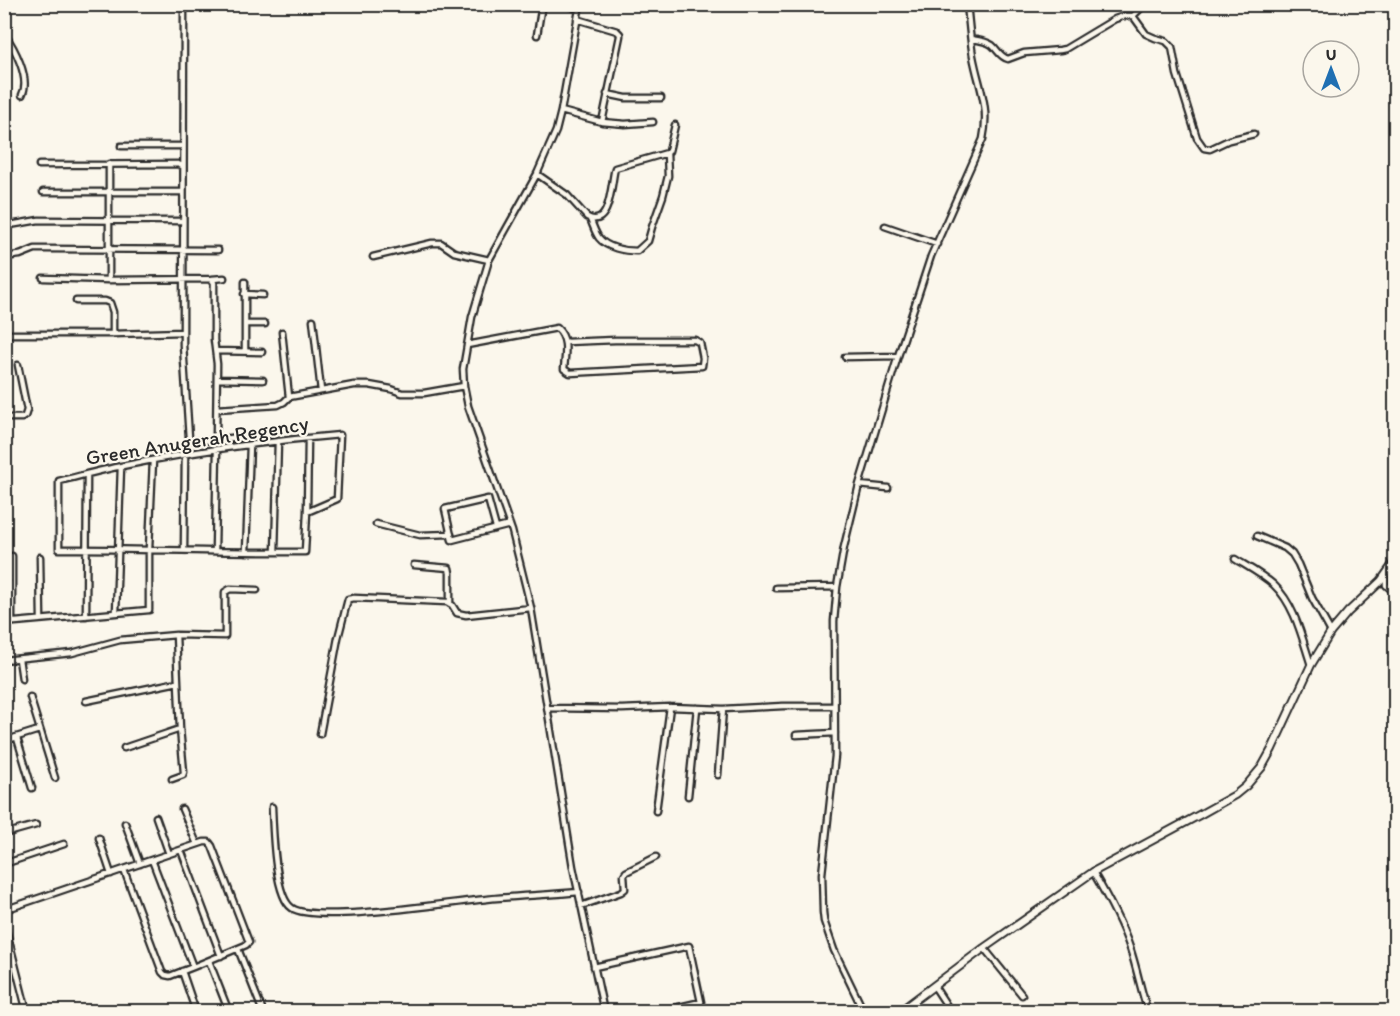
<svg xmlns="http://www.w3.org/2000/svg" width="1400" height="1016" viewBox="0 0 1400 1016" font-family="Itim,sans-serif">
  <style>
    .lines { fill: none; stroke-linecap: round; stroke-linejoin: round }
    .minor-casing { stroke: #2b2b2b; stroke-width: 9 }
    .tertiary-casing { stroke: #2b2b2b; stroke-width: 10 }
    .minor { stroke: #fbf7ec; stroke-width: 4.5 }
    .tertiary { stroke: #fbf7ec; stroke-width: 6 }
    .labels { text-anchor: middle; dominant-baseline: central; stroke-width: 4.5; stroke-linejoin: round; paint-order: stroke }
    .street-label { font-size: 21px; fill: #2b2b2b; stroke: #fbf7ec }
  </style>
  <rect width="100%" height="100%" fill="#fbf7ec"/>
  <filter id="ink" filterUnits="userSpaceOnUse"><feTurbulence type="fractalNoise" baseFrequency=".0167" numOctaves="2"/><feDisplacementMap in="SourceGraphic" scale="12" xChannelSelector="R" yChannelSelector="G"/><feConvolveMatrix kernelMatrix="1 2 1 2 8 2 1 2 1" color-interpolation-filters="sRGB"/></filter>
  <g filter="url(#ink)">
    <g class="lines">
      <defs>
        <path id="minor" d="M184 4 183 345 189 438 191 442 271 434
          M566 4 579 10
          M580 4 561 111 556 131 537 174 489 260 472 317 463 369 464 386 468 406 512 531 531 608 573 867 604 1012
          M1133 16 1145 4
          M4 33C14 47 31 79 22 95
          M537 35 542 4
          M971 39C978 40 986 41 992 45 998 50 1000 57 1008 59L1024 53 1060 50 1065 49 1115 19 1124 16H1133L1146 34 1155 38 1166 41 1172 47 1177 74 1197 138 1204 148 1210 149 1229 140 1254 134
          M607 94 626 98H661
          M561 111 602 122 620 36V34L617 31 577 19
          M602 122 625 124 653 122
          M121 146H183
          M39 165 178 164 182 166
          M537 174 567 195 587 217C611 230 611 182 615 168L667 153 669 151 675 125
          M43 192H183
          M590 219C593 225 595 233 599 238 607 248 624 251 637 251L648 241 652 227 663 196 668 176 667 153
          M4 226 39 220 183 221
          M885 226 937 244
          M4 257 20 255 35 249H43L218 250
          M373 257 432 243H441L454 252 489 260
          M43 278 109 280 212 279 214 283V340L217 364 216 438
          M212 279 224 278
          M109 280V164
          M245 282V351
          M244 294 263 295
          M76 301H105L110 303 113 312V334
          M313 320 321 391
          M245 324H265
          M282 332 289 397 354 385H369L391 389 402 393H424L464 386
          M4 334H113L183 332
          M467 345 557 328C569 339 565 355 564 369L570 373 702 366 703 358 700 343 695 340H615L566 342
          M216 351 262 352
          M845 357 898 356
          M217 379 263 380
          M217 409 278 405 284 402 289 397
          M4 418H22L25 416 27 410 18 365
          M859 485 888 488
          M307 512 337 499 340 435C267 441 194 451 122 466 101 470 80 476 59 481V549C141 548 223 553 305 552L307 512 308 438
          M376 524 420 535 451 534
          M496 528 488 499 445 509 452 540 510 525
          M1257 536 1285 548 1292 554 1298 564 1312 598 1331 632
          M184 550 185 455
          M215 551 217 450
          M246 552 250 445
          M275 552 278 441
          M12 556V622
          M40 557 41 619
          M1235 559C1248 567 1263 575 1274 585 1295 605 1302 638 1311 665
          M414 565 449 568 450 573V604
          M1386 574V585L1396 594
          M776 588 837 587
          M116 613 121 466
          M86 616 87 474
          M4 623 149 610V549L153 460
          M19 659 22 679
          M4 660 72 653 120 640 176 635 225 636V592L230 589 257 590
          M30 697 55 778
          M86 701 178 682
          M548 708 622 709 670 707 723 709 783 706H834
          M320 734 338 638 348 599 354 598 447 602 452 605 457 613 466 615 531 608
          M796 735 835 733
          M17 738 32 788
          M4 741 39 730
          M124 748 180 729 176 635
          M718 775 723 709
          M172 779 183 775 184 772 180 729
          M688 796 697 708
          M272 807C273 829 274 896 292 908 315 924 453 902 487 899 518 896 548 895 579 892
          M182 809 197 844
          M656 811 670 707
          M156 817 169 854
          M125 823 140 864
          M4 834 36 825
          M99 838 111 874
          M181 850 221 956
          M4 864 64 844
          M124 870 162 972 165 975 170 976 193 967
          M1093 872C1107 896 1121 921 1130 948 1137 969 1141 991 1148 1012
          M581 906 621 892 625 889 624 875 626 872 656 857
          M4 910 204 842H209L212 846 247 937 249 942 246 945 193 967 152 860
          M4 921 27 1012
          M984 948 1022 995
          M238 949 263 1012
          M209 961 229 1012
          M594 967 689 946 701 1002 657 1012
          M182 971 196 1012
          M934 986 951 1012
          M864 1012 834 950 824 921 823 912 822 874 835 756 834 621 837 587 844 547 859 485 898 356 931 256 983 139C990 106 979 88 973 56 970 39 969 22 967 4"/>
        <path id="tertiary" d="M899 1012 984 948 1093 872 1201 814 1235 795 1246 786 1262 767 1272 749 1311 665 1331 632 1348 612 1381 581 1396 560"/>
      </defs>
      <use href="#minor" class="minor-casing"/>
      <use href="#tertiary" class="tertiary-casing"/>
      <use href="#minor" class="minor"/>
      <use href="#tertiary" class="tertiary"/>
    </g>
  </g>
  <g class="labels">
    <g class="street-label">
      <text transform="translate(197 440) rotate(-9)">Green Anugerah Regency</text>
    </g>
  </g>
  <rect width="1400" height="1016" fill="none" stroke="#fbf7ec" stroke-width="24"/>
  <rect x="12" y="12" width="1376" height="992" fill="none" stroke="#2b2b2b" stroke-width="2" filter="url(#ink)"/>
  <g transform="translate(1331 69)"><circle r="28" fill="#fbf7ec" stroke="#a8a59f" stroke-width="1.5"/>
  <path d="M0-4.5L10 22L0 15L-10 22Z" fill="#1f6fb2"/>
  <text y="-9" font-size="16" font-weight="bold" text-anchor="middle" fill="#2b2b2b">U</text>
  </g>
</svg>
